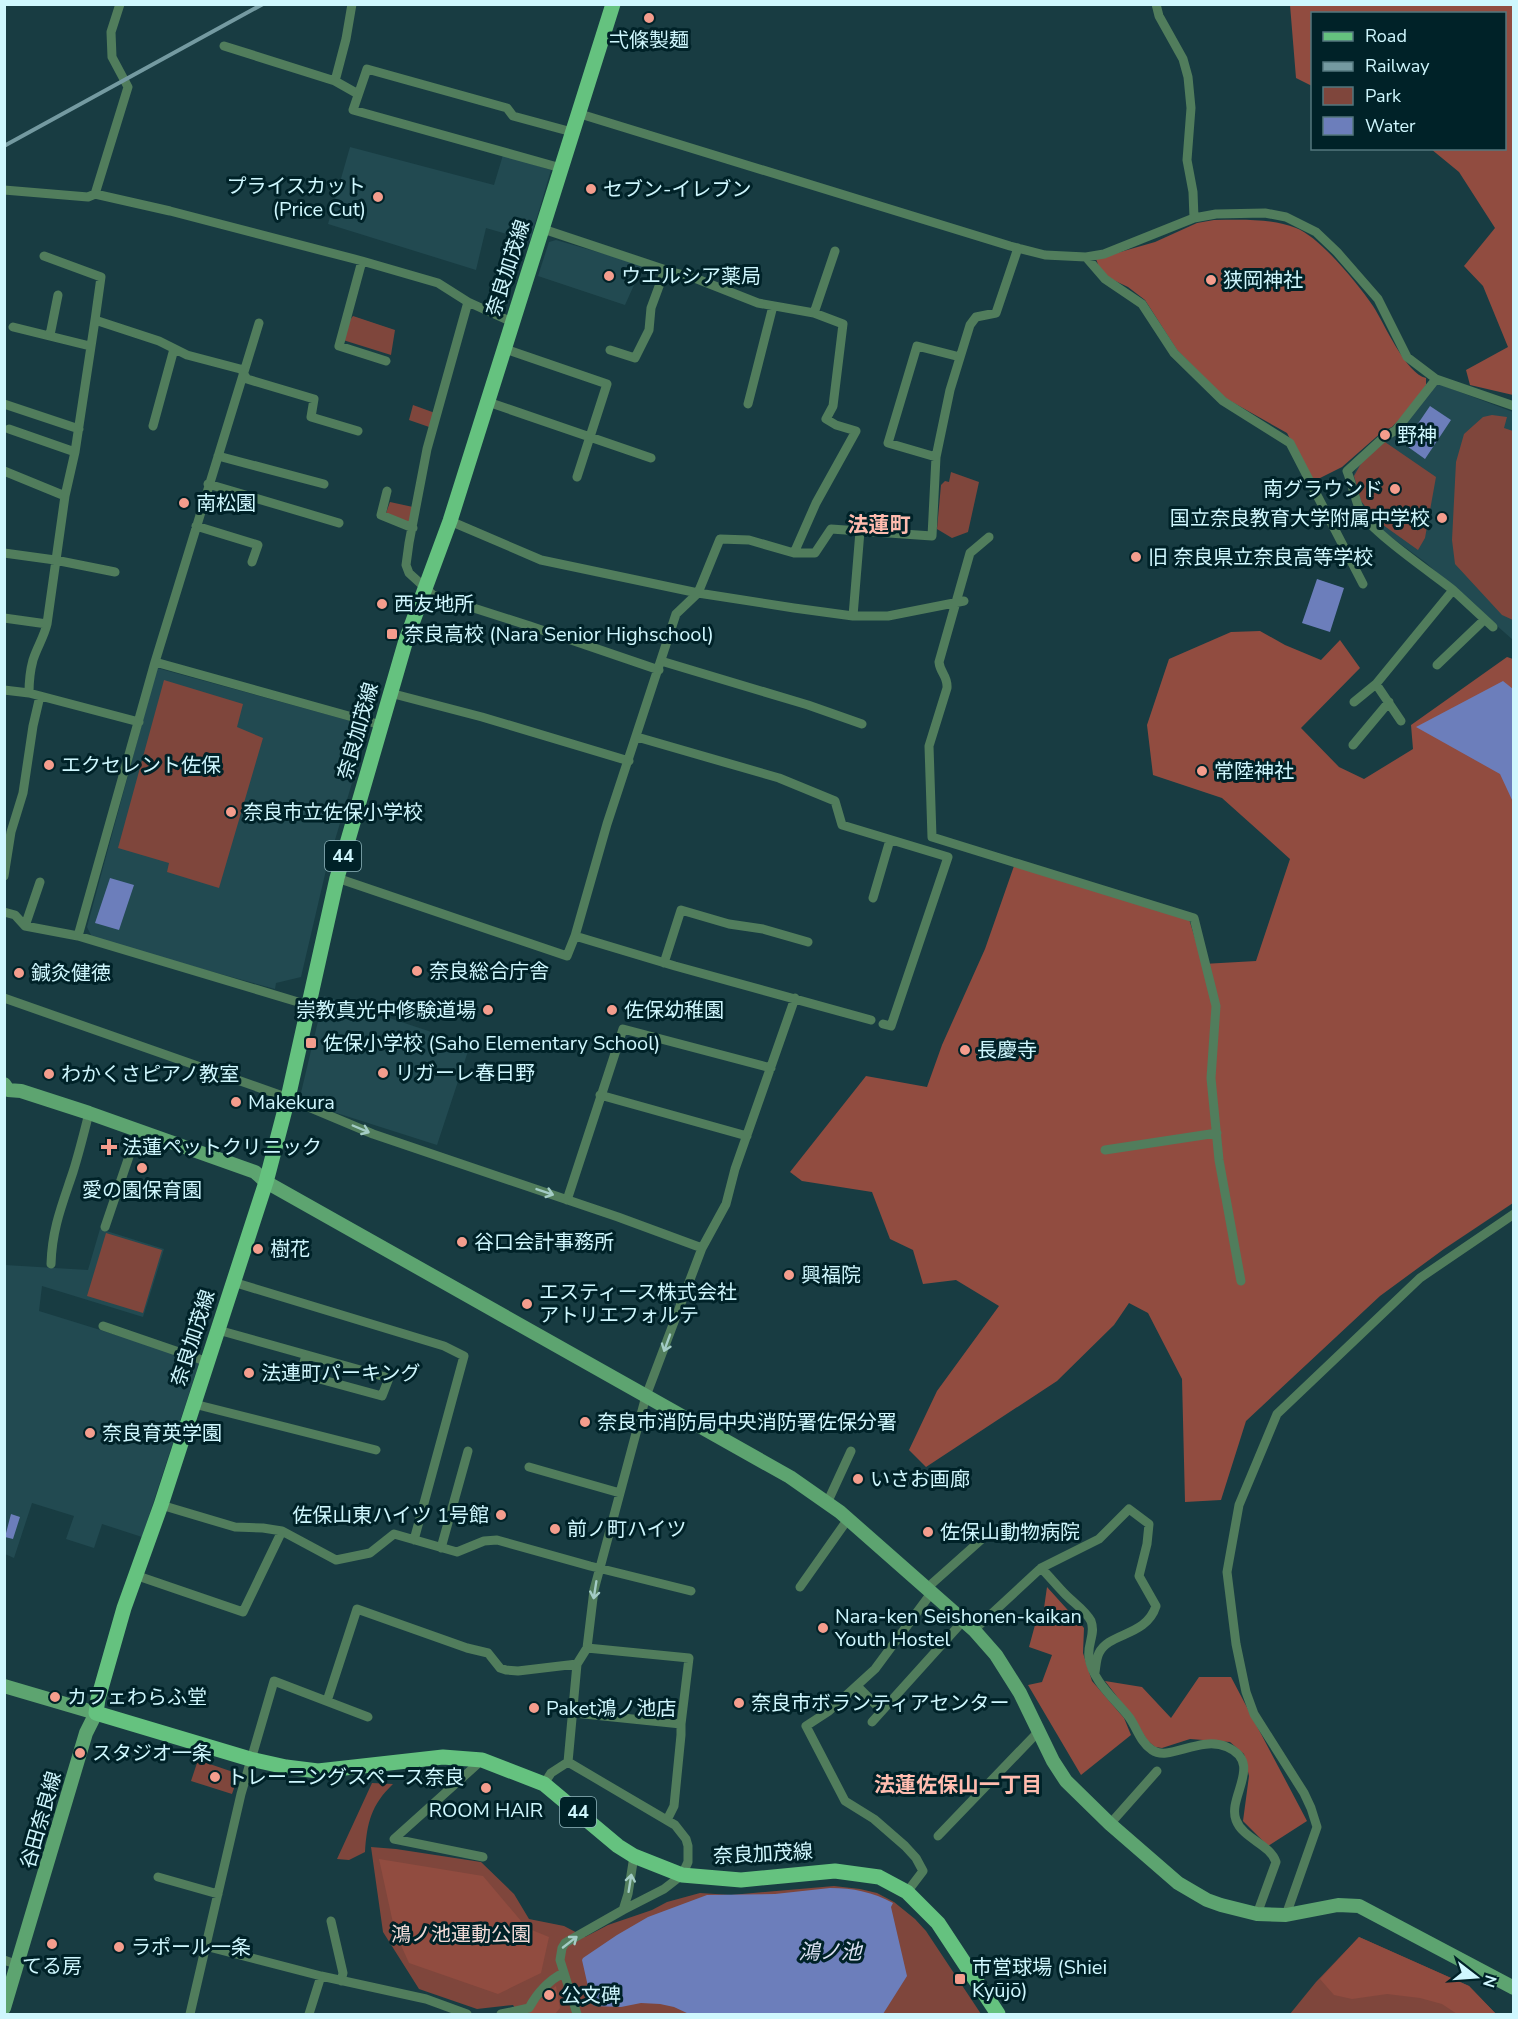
<svg xmlns="http://www.w3.org/2000/svg" width="1518" height="2019" viewBox="0 0 1518 2019" font-family="'Nunito Sans','Noto Sans JP',sans-serif">
  <style>
    .built { fill: #224a51 }
    .green { fill: #7f463c }
    .forest { fill: #914c40 }
    .water { fill: #6c7ebb }
    .lines { fill: none; stroke-linecap: round; stroke-linejoin: round }
    .street { stroke: #517d5c; stroke-width: 9 }
    .secondary { stroke: #5da470; stroke-width: 14 }
    .primary { stroke: #65c27f; stroke-width: 15 }
    .rail { stroke: #749aa1; stroke-width: 4 }
    .oneway { stroke: #a3ccc5 }
    .poi-dot { fill: #f49d8d; stroke: #002228; stroke-width: 2 }
    .labels { text-anchor: middle; dominant-baseline: central; stroke-width: 6; stroke-linejoin: round; paint-order: stroke }
    .shield { fill: #002228; stroke: #91b7be; stroke-width: 1.5 }
    .shield-label { font-size: 18px; font-weight: bold; fill: #cff7fe }
    .poi-label { font-size: 20px; fill: #cff7fe; stroke: #002228; text-anchor: start }
    .street-label { font-size: 20px; fill: #cff7fe; stroke: #002228 }
    .park-label { font-size: 20px; fill: #f1dbd7; stroke: #002228 }
    .neighbourhood-label { font-size: 21px; font-weight: bold; fill: #ffbcaf; stroke: #002228 }
    .water-label { font-size: 21px; font-style: italic; fill: #dbe1f3; stroke: #002228 }
  </style>
  <rect width="100%" height="100%" fill="#183c42"/>
  <path class="built" d="M350 147 494 185 503 155 551 170 530 241 486 228 476 270 328 224Z
    M556 240 643 265 625 305 538 276 549 242Z
    M1436 383 1513 412V640L1425 562 1380 529 1361 506 1353 476 1359 463Z
    M157 668 369 726 326 870 301 977 276 983 275 989 93 939 87 927Z
    M324 996 470 1045 437 1145 299 1101Z
    M100 1229 164 1249 143 1317 42 1286 39 1311 152 1346 199 1363 142 1537 102 1524 94 1548 66 1539 74 1516 32 1503 14 1558 5 1554V1265L88 1270Z"/>
  <path class="green" d="M353 316 395 330 391 355 343 340 347 324Z
    M413 405 435 413 432 428 409 420Z
    M1492 415 1507 417 1504 428 1513 431V620L1502 615 1455 564 1452 540 1456 462 1464 434 1483 417Z
    M1385 442 1436 477 1425 538 1418 550 1376 520 1361 501 1354 476 1363 460Z
    M951 472 979 482 968 532 952 538 937 529 941 485 945 481 949 482Z
    M390 502 413 507V525L386 513Z
    M164 680 243 704 237 727 263 738 219 888 167 872 169 863 118 848Z
    M106 1233 162 1250 143 1313 87 1296Z
    M198 1760 239 1774 232 1794 191 1781Z
    M372 1783 393 1784C371 1805 367 1823 365 1852L349 1860 337 1859Z
    M371 1847 396 1849 481 1862 514 1894 529 1919 564 1926 585 1937 608 1925 652 1910 667 1902 700 1893 731 1895 834 1886 860 1889 877 1893 894 1902 915 1919 926 1931 981 2014H519L513 2005 477 2009 419 1989 383 1932Z
    M1359 1937 1469 1986 1496 2014H1290L1316 1982Z"/>
  <path class="forest" d="M1290 5H1513V395L1470 385 1466 370 1508 347 1483 286 1464 266 1495 228 1459 172 1431 149 1504 148V14H1312V86L1296 78Z
    M1214 220C1241 220 1270 218 1296 228 1320 237 1358 284 1373 306 1384 323 1406 374 1426 378V385L1414 404 1392 427 1383 431 1342 467 1312 482 1287 433 1225 398 1177 350 1145 300 1128 287 1109 278 1099 267 1096 259 1155 242 1197 223Z
    M1260 631 1285 645 1321 660 1340 640 1360 668 1301 728 1339 767 1364 779 1413 749 1411 725 1507 657 1513 659V1203L1444 1249 1380 1296 1246 1421 1221 1500 1185 1502 1182 1379 1148 1313 1129 1303 1114 1325 1057 1381 926 1467 909 1450 937 1391 999 1306 956 1280 923 1284 913 1250 890 1239 872 1192 802 1181 790 1172 866 1076 927 1087 942 1045 985 949 1014 866 1189 919 1203 964 1256 961 1290 859 1222 798 1153 775 1147 725 1169 659 1231 632Z
    M1047 1587 1084 1628 1083 1653 1092 1681 1124 1718 1131 1735 1081 1775 1028 1685 1042 1682 1052 1655 1029 1647 1035 1625 1042 1622Z
    M1199 1677H1231L1307 1821 1268 1846 1243 1821 1249 1776 1244 1754 1230 1742 1190 1739 1162 1748 1155 1747 1147 1740 1132 1716 1105 1681 1142 1687 1171 1718Z
    M379 1859 483 1876 527 1928 549 1937 541 1973 498 1994 409 1963 395 1932Z
    M1359 1937 1469 1986 1496 2014H1457L1442 2004 1420 1998 1387 1994 1352 1999 1334 1995 1320 1979Z
    M556 1986 560 2008 555 2014H527L539 2000Z"/>
  <path class="water" d="M1430 406 1451 420 1425 459 1404 444Z
    M1317 579 1344 588 1330 632 1302 623Z
    M1503 681 1513 689V802L1500 774 1416 727Z
    M110 878 134 885 119 930 95 923Z
    M11 1514 20 1517 13 1539 5 1537Z
    M830 1888C853 1888 873 1892 893 1903L891 1907 907 1976 883 2014H689L674 2007 660 2004 641 2003 621 2007 595 2006 592 2004 582 1960 583 1958 617 1935 648 1917 707 1895 775 1894Z"/>
  <g class="lines">
    <path class="street" d="M1156 4 1159 16 1183 59 1188 77 1191 108 1187 160 1193 192 1194 218
      M224 46 335 81 358 94
      M335 81 346 39 352 4
      M577 113 1010 246 1045 255 1086 257 1104 254 1194 218 1216 214 1265 213 1286 217 1316 232 1337 252 1378 299 1407 357 1436 379 1514 406
      M561 168 353 110 367 69 507 108 513 116 572 132
      M4 190 88 197 95 194 170 211 362 261 438 283 468 302 512 322
      M95 194 128 87 112 57 111 32 120 4
      M543 229 672 272 692 277 758 303 814 313 843 324 833 406 826 419 836 425 856 431 816 503 794 553
      M44 256 101 277 95 320
      M1086 257 1105 279 1142 304 1174 353 1223 401 1290 443 1363 584
      M362 261 339 346 386 361
      M468 302 427 449 409 543 406 565 409 573 433 595 530 626 659 670
      M814 313 835 251
      M13 327 90 346
      M50 335 58 295
      M505 349 607 384 577 477
      M610 350 635 358 649 330 651 308 665 270
      M243 373 247 379 314 399 311 417 358 431
      M488 402 651 458
      M4 404 79 429
      M748 404 773 306
      M153 426 174 349
      M9 429 75 452
      M218 456 324 484
      M936 457 888 443 917 346 960 357
      M4 471 65 496
      M208 484 339 523
      M387 491 381 515 413 528
      M450 521 541 560 698 593 794 608 853 616H888L964 601
      M196 526 258 545 252 562
      M989 537 970 553 939 662C940 673 948 676 947 688L929 746 932 837 1194 918 1216 1006 1211 1078 1219 1160 1241 1281
      M4 553 55 560 115 572
      M1453 590 1493 627
      M853 616 860 531
      M4 618 47 624
      M661 661 808 705 862 724
      M155 662 259 323
      M1437 665 1484 620
      M1376 684 1401 721
      M4 690 29 693 139 722
      M29 693C29 682 30 671 33 660 37 647 44 637 47 624L65 496 75 452 95 320 159 341 187 355 244 370
      M390 693 482 717 629 761
      M1354 702 1376 684 1453 590C1433 574 1370 531 1360 511 1355 498 1352 484 1347 471L1383 438 1396 430 1436 379
      M637 737 779 778 835 801 842 825 948 857 891 1026 883 1024
      M1353 745 1389 702
      M4 876 11 832 23 793 33 726 40 696
      M337 878 567 956 575 936 607 824 676 614 698 593 720 539 749 540 794 553H815L831 529 932 536 936 457 950 390 970 325 976 317 996 313 1018 248
      M873 898 890 840
      M4 912 15 915 25 926 78 936 308 1005
      M25 926 40 882
      M78 936 155 662 381 725
      M575 936 675 966 871 1020
      M664 963 681 910 729 924 763 929 808 942
      M4 998 280 1095 373 1134 618 1217 702 1248
      M600 1095 747 1136
      M1105 1150 1217 1133
      M567 1200 623 1029 771 1068
      M105 1227 138 1130
      M51 1264C52 1229 62 1205 73 1172 79 1153 84 1133 89 1113
      M233 1282 444 1346 464 1356 414 1540
      M103 1326 208 1362
      M218 1330 389 1378 382 1396 301 1374 306 1355
      M194 1404 376 1450
      M529 1467 620 1493
      M828 1501 851 1451
      M161 1505 235 1527 263 1528 282 1531 336 1560 370 1553 394 1534 457 1552 484 1541 497 1540 590 1566 691 1591
      M441 1548 468 1451
      M1041 1568C1050 1577 1057 1586 1066 1595 1075 1604 1085 1610 1091 1621 1096 1634 1087 1644 1089 1657 1092 1681 1115 1699 1129 1717 1137 1728 1140 1742 1152 1750 1169 1762 1200 1735 1227 1747 1264 1763 1227 1797 1236 1820 1243 1839 1270 1844 1276 1862L1257 1914
      M135 1575 243 1612 282 1531
      M800 1587 848 1519
      M927 1588 991 1531
      M974 1630 1041 1568 1099 1539 1129 1509 1149 1524 1147 1544 1139 1576 1156 1606C1146 1637 1109 1632 1099 1653 1096 1659 1096 1667 1095 1672
      M587 1648 689 1658 681 1724V1735L674 1806 667 1820
      M857 1686 882 1711
      M327 1701 357 1609 467 1648 488 1653 500 1668 506 1670 518 1671 577 1664
      M574 1713 681 1724
      M872 1722 964 1620
      M482 1760 394 1839 483 1857
      M568 1762 675 1825 686 1839 688 1846V1862L682 1875 664 1889 623 1910 565 1943 562 1948 560 1960 577 2014
      M544 1784 551 1773 568 1762 577 1664 587 1648 594 1590 646 1396 702 1248 726 1204 735 1169 795 998
      M1110 1824 1157 1771
      M938 1836 1039 1731
      M158 1877 218 1894
      M907 1892 923 1871 916 1858 905 1846 874 1819 845 1801 806 1726 829 1711 875 1669 932 1592
      M623 1910 628 1894 634 1856
      M1286 1915 1317 1827 1311 1808 1304 1793 1254 1714 1246 1692 1236 1644 1227 1572 1239 1505 1277 1414 1420 1278 1514 1214
      M331 1921 343 1973 341 1981
      M205 1946 321 1976 426 1999 467 2014
      M4 1960 18 1965
      M190 2014 241 1794 274 1681 368 1717
      M309 2014 321 1976
      M501 2014 529 2008C537 1993 548 1981 563 1973"/>
    <path class="secondary" d="M4 1084 8 1090 21 1091 89 1113 255 1172 266 1182 790 1477 840 1512 974 1630 996 1655 1020 1693 1053 1761 1066 1781 1110 1824 1178 1883 1207 1900 1221 1905 1257 1914 1286 1915 1338 1905 1359 1906 1514 1988
      M4 1686 96 1713 86 1733 4 2008"/>
    <path class="primary" d="M613 4 450 521 406 640 337 878 288 1098 266 1182 161 1505 124 1608 98 1699 96 1713 250 1759 286 1767 318 1771 443 1757 482 1760 544 1784 618 1846 634 1856 682 1875 741 1880 835 1871 879 1877 907 1892 938 1923 998 2014"/>
    <path class="rail" d="M4 146 263 4"/>
  </g>
  <defs><path id="oneway-shaft" d="M-6 0H5M1.5-3L5.5 0L1.5 3" fill="none" stroke-width="1.6" stroke-linecap="round" stroke-linejoin="round" transform="scale(1.5)"/></defs>
  <g class="oneway">
    <use href="#oneway-shaft" transform="translate(361 1129) rotate(23)"/>
    <use href="#oneway-shaft" transform="translate(545 1192) rotate(19)"/>
    <use href="#oneway-shaft" transform="translate(667 1343) rotate(110)"/>
    <use href="#oneway-shaft" transform="translate(595 1590) rotate(99)"/>
    <use href="#oneway-shaft" transform="translate(630 1883) rotate(-81)"/>
    <use href="#oneway-shaft" transform="translate(570 1942) rotate(-38)"/>
  </g>
  <g class="poi-dot">
    <circle cx="649" cy="18" r="6"/>
    <circle cx="591" cy="189" r="6"/>
    <circle cx="378" cy="197" r="6"/>
    <circle cx="609" cy="276" r="6"/>
    <circle cx="1211" cy="280" r="6"/>
    <circle cx="1385" cy="435" r="6"/>
    <circle cx="1395" cy="489" r="6"/>
    <circle cx="184" cy="503" r="6"/>
    <circle cx="1442" cy="518" r="6"/>
    <circle cx="1136" cy="557" r="6"/>
    <circle cx="382" cy="604" r="6"/>
    <rect x="386" y="628" width="12" height="12" rx="3"/>
    <circle cx="49" cy="765" r="6"/>
    <circle cx="1202" cy="771" r="6"/>
    <circle cx="231" cy="812" r="6"/>
    <circle cx="417" cy="971" r="6"/>
    <circle cx="19" cy="973" r="6"/>
    <circle cx="488" cy="1010" r="6"/>
    <circle cx="612" cy="1010" r="6"/>
    <rect x="305" y="1037" width="12" height="12" rx="3"/>
    <circle cx="965" cy="1050" r="6"/>
    <circle cx="383" cy="1073" r="6"/>
    <circle cx="49" cy="1074" r="6"/>
    <circle cx="236" cy="1102" r="6"/>
    <path d="M106 1138h6v6h6v6h-6v6h-6v-6h-6v-6h6z"/>
    <circle cx="142" cy="1168" r="6"/>
    <circle cx="462" cy="1242" r="6"/>
    <circle cx="258" cy="1249" r="6"/>
    <circle cx="789" cy="1275" r="6"/>
    <circle cx="527" cy="1304" r="6"/>
    <circle cx="249" cy="1373" r="6"/>
    <circle cx="585" cy="1422" r="6"/>
    <circle cx="90" cy="1433" r="6"/>
    <circle cx="858" cy="1479" r="6"/>
    <circle cx="501" cy="1515" r="6"/>
    <circle cx="555" cy="1529" r="6"/>
    <circle cx="928" cy="1532" r="6"/>
    <circle cx="823" cy="1628" r="6"/>
    <circle cx="55" cy="1697" r="6"/>
    <circle cx="739" cy="1703" r="6"/>
    <circle cx="534" cy="1708" r="6"/>
    <circle cx="80" cy="1753" r="6"/>
    <circle cx="215" cy="1777" r="6"/>
    <circle cx="486" cy="1788" r="6"/>
    <circle cx="52" cy="1944" r="6"/>
    <circle cx="119" cy="1947" r="6"/>
    <rect x="954" y="1973" width="12" height="12" rx="3"/>
    <circle cx="549" cy="1995" r="6"/>
  </g>
  <g class="labels">
    <g class="shield">
      <rect x="325" y="841" width="36" height="30" rx="4.5"/>
      <rect x="560" y="1797" width="36" height="30" rx="4.5"/>
    </g>
    <g class="shield-label">
      <text x="343" y="856">44</text>
      <text x="578" y="1812">44</text>
    </g>
    <g class="poi-label">
      <text x="649" y="40" text-anchor="middle">弌條製麺</text>
      <text x="366" y="186" text-anchor="end">プライスカット<tspan x="366" dy="23">(Price Cut)</tspan></text>
      <text x="603" y="189">セブン-イレブン</text>
      <text x="621" y="276">ウエルシア薬局</text>
      <text x="1223" y="280">狭岡神社</text>
      <text x="1397" y="435">野神</text>
      <text x="1383" y="489" text-anchor="end">南グラウンド</text>
      <text x="196" y="503">南松園</text>
      <text x="1430" y="518" text-anchor="end">国立奈良教育大学附属中学校</text>
      <text x="1148" y="557">旧 奈良県立奈良高等学校</text>
      <text x="394" y="604">西友地所</text>
      <text x="404" y="634">奈良高校 (Nara Senior Highschool)</text>
      <text x="61" y="765">エクセレント佐保</text>
      <text x="1214" y="771">常陸神社</text>
      <text x="243" y="812">奈良市立佐保小学校</text>
      <text x="429" y="971">奈良総合庁舎</text>
      <text x="31" y="973">鍼灸健徳</text>
      <text x="476" y="1010" text-anchor="end">崇教真光中修験道場</text>
      <text x="624" y="1010">佐保幼稚園</text>
      <text x="323" y="1043">佐保小学校 (Saho Elementary School)</text>
      <text x="977" y="1050">長慶寺</text>
      <text x="395" y="1073">リガーレ春日野</text>
      <text x="61" y="1074">わかくさピアノ教室</text>
      <text x="248" y="1102">Makekura</text>
      <text x="122" y="1147">法蓮ペットクリニック</text>
      <text x="142" y="1190" text-anchor="middle">愛の園保育園</text>
      <text x="474" y="1242">谷口会計事務所</text>
      <text x="270" y="1249">樹花</text>
      <text x="801" y="1275">興福院</text>
      <text x="539" y="1292">エスティース株式会社<tspan x="539" dy="23">アトリエフォルテ</tspan></text>
      <text x="261" y="1373">法連町パーキング</text>
      <text x="597" y="1422">奈良市消防局中央消防署佐保分署</text>
      <text x="102" y="1433">奈良育英学園</text>
      <text x="870" y="1479">いさお画廊</text>
      <text x="489" y="1515" text-anchor="end">佐保山東ハイツ 1号館</text>
      <text x="567" y="1529">前ノ町ハイツ</text>
      <text x="940" y="1532">佐保山動物病院</text>
      <text x="835" y="1616">Nara-ken Seishonen-kaikan<tspan x="835" dy="23">Youth Hostel</tspan></text>
      <text x="67" y="1697">カフェわらふ堂</text>
      <text x="751" y="1703">奈良市ボランティアセンター</text>
      <text x="546" y="1708">Paket鴻ノ池店</text>
      <text x="92" y="1753">スタジオ一条</text>
      <text x="227" y="1777">トレーニングスペース奈良</text>
      <text x="486" y="1810" text-anchor="middle">ROOM HAIR</text>
      <text x="131" y="1947">ラポール一条</text>
      <text x="52" y="1966" text-anchor="middle">てる房</text>
      <text x="972" y="1967">市営球場 (Shiei<tspan x="972" dy="23">Kyūjō)</tspan></text>
      <text x="561" y="1995">公文碑</text>
    </g>
    <g class="street-label">
      <text transform="translate(508 268) rotate(-72)">奈良加茂線</text>
      <text transform="translate(358 731) rotate(-74)">奈良加茂線</text>
      <text transform="translate(193 1338) rotate(-72)">奈良加茂線</text>
      <text transform="translate(41 1820) rotate(-74)">谷田奈良線</text>
      <text transform="translate(763 1854) rotate(-3)">奈良加茂線</text>
    </g>
    <g class="park-label">
      <text x="461" y="1934">鴻ノ池運動公園</text>
    </g>
    <g class="neighbourhood-label">
      <text x="879" y="525">法蓮町</text>
      <text x="958" y="1785">法蓮佐保山一丁目</text>
    </g>
    <g class="water-label">
      <text x="830" y="1952">鴻ノ池</text>
    </g>
  </g>
  <rect width="1518" height="2019" fill="none" stroke="#cff7fe" stroke-width="12"/>
  <rect x="1311" y="12" width="195" height="138" fill="#002228" stroke="#53777e" stroke-width="1.5"/>
  <rect x="1323" y="32" width="30" height="9" fill="#65c27f" stroke="#53777e" stroke-width="1.5"/>
  <text x="1365" y="42" font-size="18" fill="#cff7fe">Road</text>
  <rect x="1323" y="62" width="30" height="9" fill="#749aa1" stroke="#53777e" stroke-width="1.5"/>
  <text x="1365" y="72" font-size="18" fill="#cff7fe">Railway</text>
  <rect x="1323" y="87" width="30" height="18" fill="#7f463c" stroke="#53777e" stroke-width="1.5"/>
  <text x="1365" y="102" font-size="18" fill="#cff7fe">Park</text>
  <rect x="1323" y="117" width="30" height="18" fill="#6c7ebb" stroke="#53777e" stroke-width="1.5"/>
  <text x="1365" y="132" font-size="18" fill="#cff7fe">Water</text>
  <g transform="translate(1476 1977) rotate(107)" stroke="#002228" stroke-width="4.5" paint-order="stroke">
  <path d="M0-4.5L10 22L0 15L-10 22Z" fill="#cff7fe"/>
  <text y="-9" font-size="16" font-weight="bold" text-anchor="middle" fill="#cff7fe">N</text>
  </g>
</svg>
